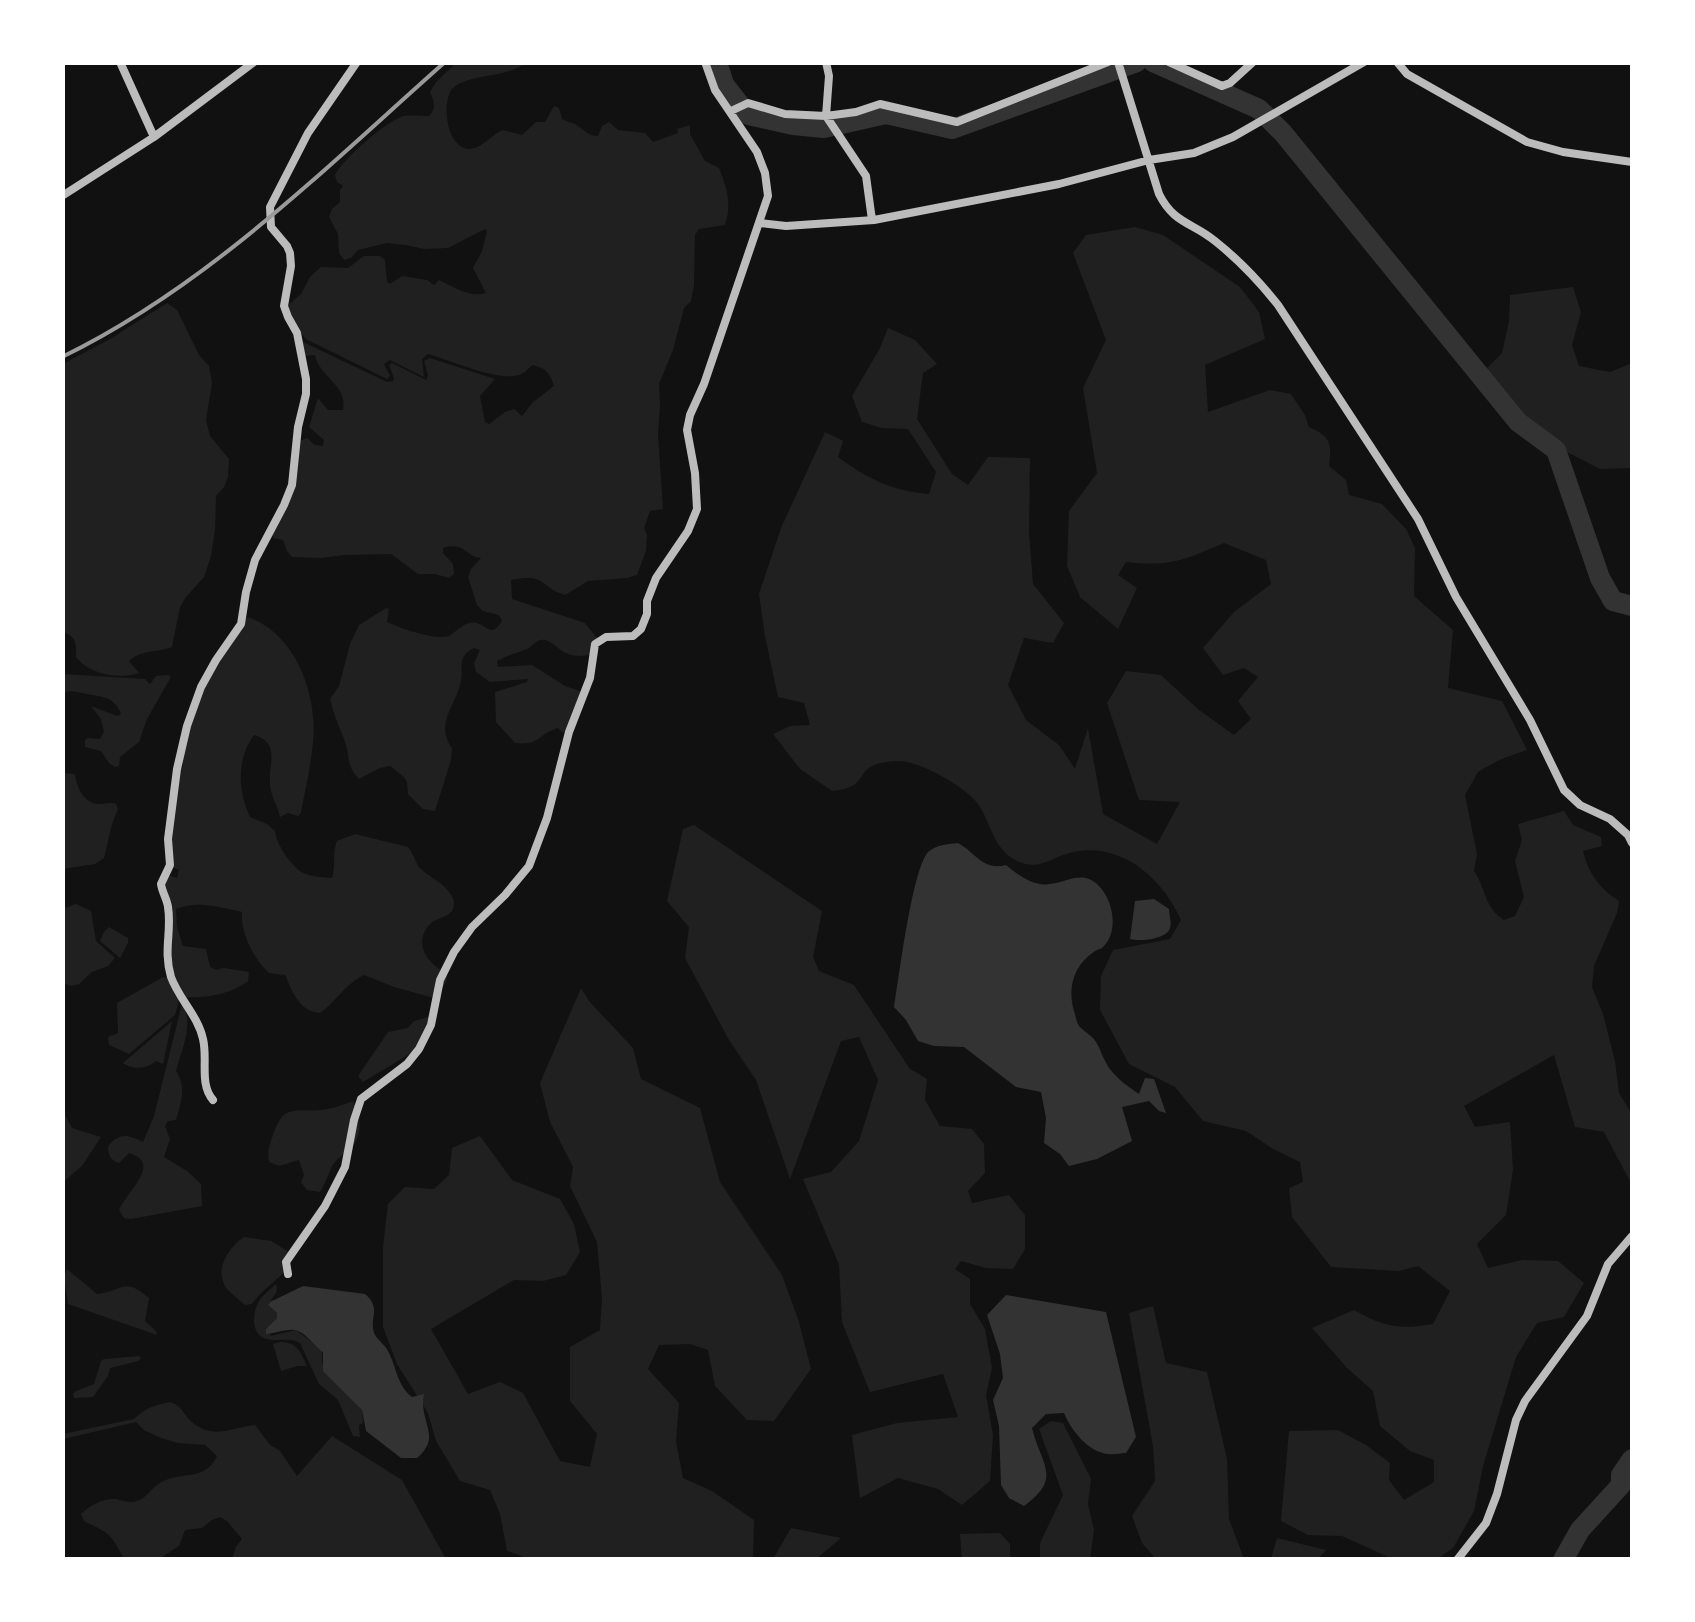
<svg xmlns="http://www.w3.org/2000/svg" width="1695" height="1622" viewBox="0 0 1695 1622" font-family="'Exo 2',sans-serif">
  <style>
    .green { fill: #202020 }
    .water { fill: #333 }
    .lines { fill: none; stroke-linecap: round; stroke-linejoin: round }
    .river { stroke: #333; stroke-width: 20 }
    .minor { stroke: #bcbcbc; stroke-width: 8 }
    .rail { stroke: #9a9a9a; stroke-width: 4 }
  </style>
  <rect width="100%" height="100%" fill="#111"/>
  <path class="green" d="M456 63H525C508 78 465 74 452 89 441 104 447 148 469 149 482 149 492 134 503 130L522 135 536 122H545L554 106 559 108 562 119C567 122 574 123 578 126 585 131 589 136 598 136L602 126 609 122 618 130 645 133 653 142 678 133 677 129 690 125V134L705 161 719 168C727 188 732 204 725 225L699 229 695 235 694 285 691 301 684 308 673 350 659 384 660 405 658 434 663 509 650 511 644 528 647 535 646 551 637 575 627 578 588 581 565 595C537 586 548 573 511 580L512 599 585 623 597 638 592 654C560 663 555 637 541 640 537 640 531 647 527 649 517 653 507 655 497 661L498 667 532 665 565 686 586 693C581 707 569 711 569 727L563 733 558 728C537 734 541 746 515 743L496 722 495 692 527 682 528 679 490 682 476 672 474 663 480 650 474 648C455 657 465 669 460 685 454 708 435 724 452 748L451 760 435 811 423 809 408 794 407 782 403 776 390 766 380 768 359 779C345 765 351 756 344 739 338 724 334 715 330 699L339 686 350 644 359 625 386 608 389 609 387 622C399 628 438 641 449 636 456 632 461 625 469 623 486 619 489 642 502 621L499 615 483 611 477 605 468 577 471 569 481 558C466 557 465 541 443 548V553L453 564 454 574 449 578 435 574H418L391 554 344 555 321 558 292 557 287 551 283 540 273 538 272 532 283 513 300 441 307 438 315 445 323 446 324 440 309 427 318 398 328 410H343C348 385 319 377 315 355L304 356 303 342 387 382 393 381 394 378 389 365 392 363 426 380 428 375 424 361 430 358 495 379 480 396 485 422 489 424 505 412 514 409 522 416 533 402 554 386C550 373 546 368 532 365 527 370 525 373 519 375 498 382 450 360 428 354L422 359 424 377 390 360 384 364 390 376 387 379 306 339 298 330 286 307 301 294 310 277 321 267 348 268 364 256H380L385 260 387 282 390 284 402 276 427 280 434 285 439 280C454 287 469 298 486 293L473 268 482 251 487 231 485 229 448 248 424 249 406 245 387 243 358 250 351 258 344 260 339 253 338 234 329 217 332 209 340 202V190L343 186 337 182 335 175C342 160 387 120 404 116 411 115 421 116 429 116 437 108 434 101 430 92L436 82Z
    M1135 227 1163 235 1240 287 1259 312 1265 339 1205 365 1208 412 1270 390 1291 394 1305 415 1309 427C1331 437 1332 443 1329 466L1346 480 1349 495 1382 504 1406 529 1415 548 1414 596 1453 630 1448 688 1502 701 1527 750 1499 760 1478 772 1465 795 1477 854 1474 871C1487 890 1483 906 1504 920L1515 916 1524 897 1515 861 1522 840 1518 824 1564 811 1573 825 1601 837 1602 846 1583 851C1588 873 1600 889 1619 901L1617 913 1594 966 1592 987 1603 1014 1615 1061 1619 1093 1632 1114V1185L1604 1132 1575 1127 1554 1055 1464 1106 1475 1127 1510 1122 1513 1170 1506 1215 1477 1244 1488 1268 1522 1260 1558 1261 1584 1283 1564 1317 1537 1323 1516 1357 1483 1466 1474 1511 1453 1548 1437 1559H1393L1342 1536 1308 1535 1281 1521 1289 1431 1338 1430 1366 1445 1390 1463 1389 1480 1404 1500 1434 1482V1460L1410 1451 1380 1426 1373 1391 1347 1368 1312 1328 1354 1310C1384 1327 1399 1330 1433 1324L1450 1291 1418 1266 1399 1271 1331 1267 1292 1217 1289 1188 1303 1182 1300 1162 1273 1149 1246 1131 1203 1121 1175 1087 1129 1064 1100 1010 1101 976 1113 950 1170 939 1181 920C1162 878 1122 842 1073 852 1053 856 1038 873 1015 860 993 848 991 823 978 804 966 787 918 760 898 761 890 761 875 763 869 768 863 772 860 781 854 785 848 789 838 790 832 791L800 769 773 734 790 726 810 725 804 703 778 697 765 636 759 594 781 528 825 432 843 441 838 457C868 479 892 491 929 494L936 472 908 429 882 428 862 422 852 396 880 348 888 328 915 340 937 364 923 373 917 419 952 474 968 485 988 457 1030 458 1029 533 1033 584 1064 623 1053 643 1024 638 1008 685 1026 720 1059 745 1075 769 1088 728 1103 814 1157 844 1180 802 1139 800 1107 703 1126 671 1161 675 1199 710 1234 735 1251 719 1238 701 1258 677 1244 668 1223 675 1203 648 1234 612 1271 584 1266 560 1224 543C1184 560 1171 567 1126 562L1118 575 1137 588 1118 629 1080 597 1067 566 1069 511 1097 473 1083 388 1106 340 1073 253 1086 235Z
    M1573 287 1581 312 1572 345 1579 366 1610 372 1632 363V468L1600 469 1559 448 1519 419 1492 383 1487 368 1502 353 1509 321 1510 295Z
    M167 303 177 310 199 355 209 366 212 383 206 420 210 436 229 459 228 477 224 487 216 496 215 530 211 556 204 577 186 597 180 607 172 647C157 653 142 649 129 661L139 673C118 680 89 674 76 657 77 645 76 636 63 632V364L110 339Z
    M247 617C295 632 318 695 313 742 311 766 305 790 301 813L298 816 288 813 280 817C278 806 271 797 270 785 268 764 281 743 254 735 236 760 238 791 250 817L267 824 275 831C276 843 289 863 300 871 308 877 322 877 332 878 336 865 332 854 337 841L355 834 408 847C413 853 415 861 419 867 429 878 448 884 453 899 455 903 454 910 450 913 445 918 436 918 430 924 412 943 428 965 447 973 448 984 441 990 434 998L394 987 364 975C344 985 337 1001 320 1013 299 1011 293 993 285 975L269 973C254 959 240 933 242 912 218 907 199 900 176 909L177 927 183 946 206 949 210 967 216 970 224 968 249 972 248 981C230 995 206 998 184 997L171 972 164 891 165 880 168 875 177 878 179 870 172 867C170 834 177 803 179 769L183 767C181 711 219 662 247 617Z
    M62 674 145 679 150 684 156 676 168 675 171 677 147 719 139 742 120 757 119 766 115 767 109 763 101 751 85 747V740L88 738 100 739 104 732 101 719 91 706 117 716 121 714C115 697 103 697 87 694 77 692 73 690 63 692Z
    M63 773 75 774C76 787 85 805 100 804 106 804 111 802 116 804L118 809 112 824 104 858 95 864 63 869Z
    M694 825 822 911 813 957 819 971 854 985 910 1069 927 1079 925 1100 940 1126 972 1129 984 1144 985 1173 968 1191 972 1203 1009 1195 1025 1215V1249L1013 1269 986 1268 961 1261 955 1269 970 1279V1304L985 1329 992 1368 986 1395 993 1435 990 1481 962 1505 938 1489 898 1478 860 1498 852 1435 897 1423 958 1417 943 1374 870 1392 842 1322 839 1265 803 1179 831 1172 859 1141 878 1080 859 1037 841 1041 790 1179 756 1080 729 1040 685 958 689 927 667 901 683 829Z
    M76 904 91 911 96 941 115 958 108 966 92 972 79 984 71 986 63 983V913L65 908Z
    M109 927 128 938V943L120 958 100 941 104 932Z
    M163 977 167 978 179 1000 175 1015 129 1054 109 1045 108 1037 118 1033 117 1003Z
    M581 988 589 1001 633 1048 641 1079 700 1108 720 1182 782 1275 799 1322 811 1369 774 1421 747 1420 715 1386 708 1350 690 1344 659 1345 648 1369 679 1403 676 1442 683 1478 712 1491 754 1520 753 1559 533 1560 507 1551 500 1514 490 1490 460 1481 436 1441 428 1413 397 1364 383 1327V1247L388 1204 405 1187 434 1189 449 1175 452 1148 480 1136 512 1180 560 1199 574 1224 580 1252 566 1275 543 1281 514 1280 431 1329 468 1394 500 1382 523 1393 560 1461 590 1467 597 1434 570 1401V1347L600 1330 602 1298 597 1242 570 1186 573 1167 550 1122 540 1083Z
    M182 1004C195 1023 181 1051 176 1071 187 1087 181 1102 176 1120L168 1121 165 1126 170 1139 164 1157 187 1171 201 1184 202 1206 131 1219 124 1218 119 1210C127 1191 163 1163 129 1153L119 1163C110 1160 108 1155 108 1146 121 1132 128 1135 143 1142L154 1116Z
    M431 1016 416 1050 363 1082 358 1076 388 1032 408 1028 414 1021Z
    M172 1021 163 1064 156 1061C147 1069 133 1070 123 1063Z
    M353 1101C360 1115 364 1133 352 1147 346 1153 339 1157 334 1163 328 1173 326 1183 320 1192L307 1190 301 1182 304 1175 299 1160 279 1166 269 1162C267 1152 269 1147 272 1138 283 1104 291 1112 321 1110 333 1109 342 1105 353 1101Z
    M62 1109 72 1128 101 1137 82 1166 63 1182Z
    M244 1237 271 1241 294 1255C289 1275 264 1286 252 1304L245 1305C241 1301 236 1298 232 1294 211 1276 225 1250 244 1237Z
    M67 1269 97 1294C124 1291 123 1276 149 1298L145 1321 156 1331 157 1335 68 1304 64 1277Z
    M276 1284 277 1291 268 1305 277 1313V1318L266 1329 271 1336 296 1330 322 1350V1364L362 1410 363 1423 359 1425 360 1437 353 1436 338 1400 319 1384 300 1343C288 1337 279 1342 267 1339 251 1336 252 1314 258 1303 261 1296 270 1290 276 1284Z
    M1153 1306 1166 1363 1207 1372 1227 1459 1229 1519 1244 1559 1154 1557 1142 1543 1132 1516 1155 1481 1153 1446 1129 1313Z
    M280 1342C297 1342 300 1351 307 1366H297L281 1371 273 1344Z
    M139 1356 141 1358 138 1361 110 1368 108 1376 93 1397 74 1398 73 1394 76 1391 94 1384 101 1361 104 1359Z
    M170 1402C183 1406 183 1415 193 1423 214 1440 233 1427 255 1425L270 1445 280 1451 297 1476 332 1436 402 1480 446 1559H232L236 1547 242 1539 227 1521 220 1517 212 1520 202 1528 185 1530 179 1546 159 1559H124C110 1532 110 1534 84 1521L81 1514C90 1505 103 1498 116 1499 121 1500 126 1502 131 1502 143 1502 148 1492 157 1485 178 1469 204 1484 217 1456L205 1445 178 1443 161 1438 144 1430 136 1422 63 1439V1434L134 1419C145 1408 155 1405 170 1402Z
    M1051 1421 1063 1423 1091 1479 1088 1504 1094 1530 1090 1559H1040V1543L1063 1495 1039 1429Z
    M791 1528 841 1538 816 1559H773Z
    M1000 1533 1010 1544V1559H962L960 1534Z
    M1277 1538 1326 1550 1318 1559H1271Z"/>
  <path class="water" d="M958 843C976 853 983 871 1006 865 1016 873 1027 882 1040 884 1061 888 1079 867 1098 885 1113 899 1120 932 1102 948 1100 949 1097 950 1095 951 1074 965 1067 987 1074 1011 1076 1016 1076 1022 1079 1026 1084 1032 1092 1035 1096 1042 1100 1048 1102 1056 1106 1063 1114 1077 1126 1085 1139 1094L1145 1078 1154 1079 1166 1113 1159 1111 1149 1101 1122 1107 1132 1141 1097 1159 1069 1166 1060 1154 1044 1143 1046 1118 1041 1092 1016 1087 964 1047 934 1046 918 1041 906 1020 894 1007C899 978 912 870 928 852 936 845 948 844 958 843Z
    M1154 899 1169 909C1169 915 1172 922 1170 928 1167 939 1140 942 1130 939L1135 901Z
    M303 1286 365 1294C382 1309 369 1316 374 1333 377 1340 386 1345 389 1353 397 1369 397 1385 412 1397L424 1394C418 1422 443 1436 417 1458H401L366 1431 362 1410 323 1371V1352C314 1346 305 1331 294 1330 285 1329 274 1334 266 1334V1329L277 1318V1313L268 1305 270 1302Z
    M1006 1295 1106 1312 1136 1437 1126 1453C1120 1453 1114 1455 1108 1454 1088 1452 1071 1430 1064 1413L1046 1414 1032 1428C1041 1465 1063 1478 1024 1506L1009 1498 1001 1485 999 1426 993 1400 1003 1378 1000 1354 987 1315Z"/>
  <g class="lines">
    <path class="river" d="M717 62 724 84 748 115 793 125 824 128 886 114 952 129 1137 62
      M1153 62 1259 109 1283 133 1518 422 1556 450 1600 578 1613 601 1632 606
      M1563 1560 1580 1530 1621 1485V1475L1632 1459"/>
    <path class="minor" d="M120 62 154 137
      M826 62 829 76 826 116 866 176 872 220
      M1118 62 1159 194C1174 224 1192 222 1215 241 1239 260 1259 281 1278 305L1418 519 1456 597 1530 720 1564 790 1580 805 1610 819 1628 835 1632 843
      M1169 62 1222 86 1230 83 1253 62
      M1397 62 1407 74 1527 142 1563 152 1632 162
      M731 111 748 103 785 114 826 116 856 112 880 104 957 122 1108 62
      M62 196 154 137 254 62
      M760 223 786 226 874 220 1059 184 1149 160 1194 153 1233 137 1364 62
      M213 1100C199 1084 208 1059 203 1039 198 1016 179 999 171 977 163 950 172 931 168 907 167 899 162 892 161 884L170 865 168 839 177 769 187 726 201 687 216 660 241 624 246 592 255 560 284 505 292 485 298 427 306 394V379L297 333 288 317 284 306 291 266 290 253 287 246 271 227 270 207 308 133 357 62
      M288 1274 286 1262 325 1206 345 1167 354 1120 361 1099 407 1064 419 1049 431 1025 440 980 454 952 472 927 505 895 529 866 547 818 569 732 590 678 595 644 606 637 633 636 641 629 647 614V601L656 578 688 531 697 509 695 473 687 430 690 415 704 384 768 196 765 173 757 152 715 90 705 62
      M1457 1560 1486 1523 1497 1494 1516 1420 1525 1401 1587 1316 1608 1264 1632 1236"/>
    <path class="rail" d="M62 357C208 286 325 168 445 62"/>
  </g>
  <rect width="1695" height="1622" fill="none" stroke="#ffffff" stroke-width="130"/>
</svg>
